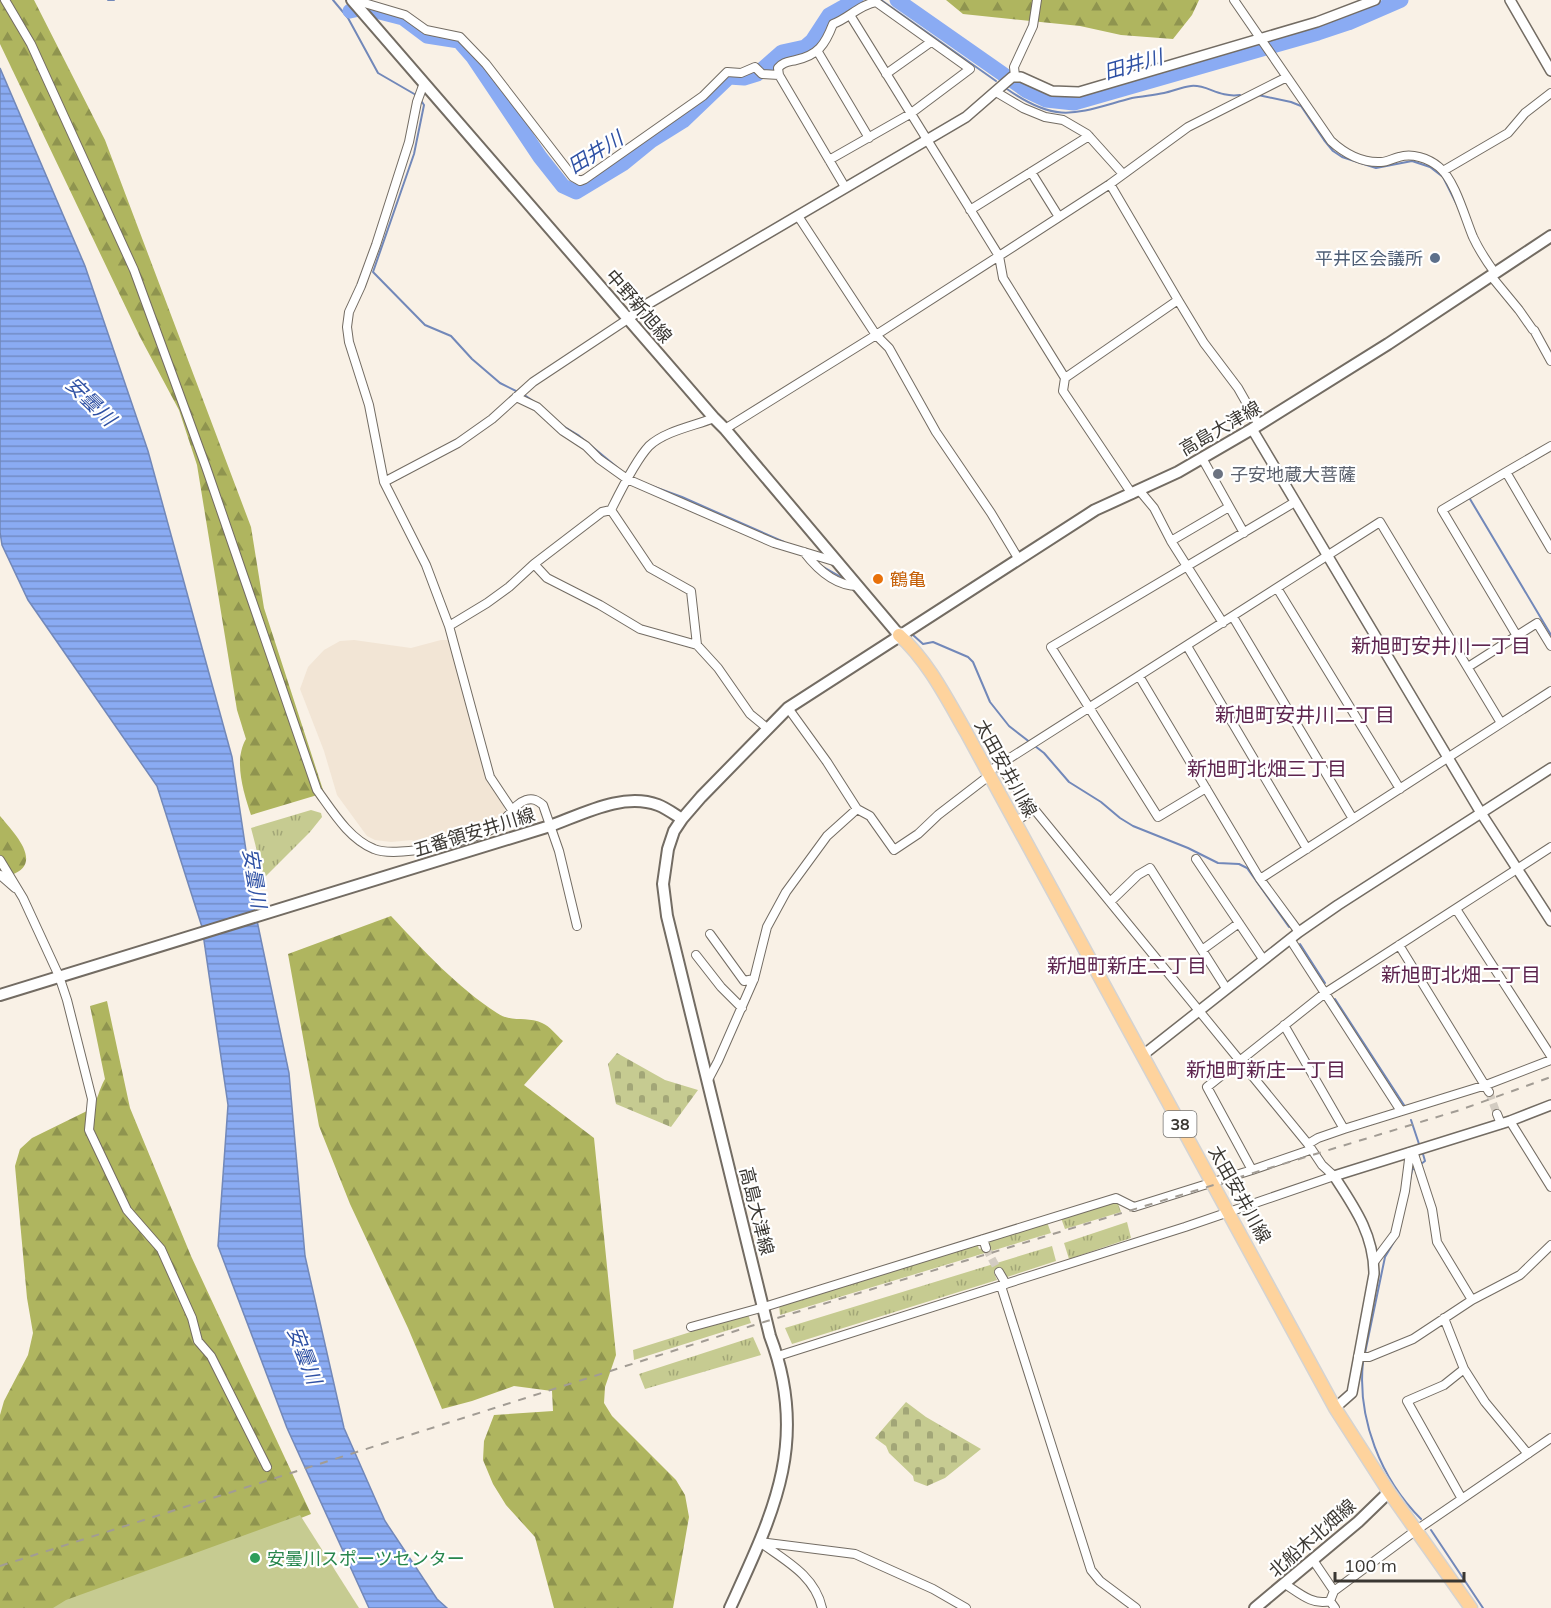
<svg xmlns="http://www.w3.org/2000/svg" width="1551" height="1608" viewBox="0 0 1551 1608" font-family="Mulish,'Noto Sans JP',sans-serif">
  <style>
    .built { fill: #f2e5d5 }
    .grass { fill: url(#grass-tufts) }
    .forest { fill: url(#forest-firs) }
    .cemetery { fill: url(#cemetery-stones) }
    .pitch { fill: #c6cb91 }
    .water { fill: url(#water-rules); stroke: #7288b9; stroke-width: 1.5 }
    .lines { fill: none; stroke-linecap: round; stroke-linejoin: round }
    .stream { stroke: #7288b9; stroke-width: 2 }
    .river { stroke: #8aabf3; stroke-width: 15 }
    .minor-tunnel { stroke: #d3ccc2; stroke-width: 8; stroke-dasharray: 8 4; stroke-linecap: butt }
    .minor-casing { stroke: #736c63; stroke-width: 10 }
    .tertiary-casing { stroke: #736c63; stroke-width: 12 }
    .secondary-casing { stroke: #736c63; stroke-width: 14 }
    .primary-casing { stroke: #d4d3d2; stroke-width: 15 }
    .minor { stroke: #fff; stroke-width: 8 }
    .tertiary { stroke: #fff; stroke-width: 9 }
    .secondary { stroke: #fff; stroke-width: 10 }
    .primary { stroke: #fed39d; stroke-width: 12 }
    .rail { stroke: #a29c94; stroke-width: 2; stroke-dasharray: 8 8; stroke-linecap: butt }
    .service-dot { fill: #5c6f8a; stroke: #fff; stroke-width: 2 }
    .worship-dot { fill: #6b7280; stroke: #fff; stroke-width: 2 }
    .food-dot { fill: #e8710a; stroke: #fff; stroke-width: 2 }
    .leisure-dot { fill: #2e9e5b; stroke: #fff; stroke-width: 2 }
    .labels { text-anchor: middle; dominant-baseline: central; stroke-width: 4.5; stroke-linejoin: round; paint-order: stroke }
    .shield { fill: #fff; stroke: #757370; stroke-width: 1.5 }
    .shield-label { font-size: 16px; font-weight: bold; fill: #3a3732 }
    .service-label { font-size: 18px; fill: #4e5e75; stroke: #fff; text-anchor: end }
    .street-label { font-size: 18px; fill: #3a3732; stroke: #fff }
    .worship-label { font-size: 18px; fill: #5b616d; stroke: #fff; text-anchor: start }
    .food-label { font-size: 18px; fill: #c56008; stroke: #fff; text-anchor: start }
    .leisure-label { font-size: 18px; fill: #27864d; stroke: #fff; text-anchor: start }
    .water-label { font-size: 20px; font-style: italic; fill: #2f51a4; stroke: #fff }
    .neighbourhood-label { font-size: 20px; fill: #5d244e; stroke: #fff }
  </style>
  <defs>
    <pattern id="grass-tufts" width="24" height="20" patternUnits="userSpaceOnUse" patternTransform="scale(1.5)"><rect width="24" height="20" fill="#c6cb91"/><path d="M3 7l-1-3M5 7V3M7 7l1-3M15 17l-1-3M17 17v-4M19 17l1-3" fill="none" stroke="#a2a677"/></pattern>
    <pattern id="forest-firs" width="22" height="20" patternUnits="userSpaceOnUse" patternTransform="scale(1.5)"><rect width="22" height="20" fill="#afb55f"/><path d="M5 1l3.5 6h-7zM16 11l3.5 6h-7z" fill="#8f944f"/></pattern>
    <pattern id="cemetery-stones" width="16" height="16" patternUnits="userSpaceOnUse" patternTransform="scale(1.5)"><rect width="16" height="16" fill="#c6cb91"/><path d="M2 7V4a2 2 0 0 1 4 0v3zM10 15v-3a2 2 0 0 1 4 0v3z" fill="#a2a677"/></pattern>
    <pattern id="water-rules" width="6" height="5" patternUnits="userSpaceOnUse" patternTransform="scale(1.5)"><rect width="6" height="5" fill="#8aabf3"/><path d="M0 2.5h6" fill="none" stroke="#728cc5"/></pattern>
  </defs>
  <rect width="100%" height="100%" fill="#f9f1e6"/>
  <path class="built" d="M354 640 411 648 441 640H450L489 781 504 806 505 813 485 826 417 846 412 840 391 842 375 840 367 836 337 795 324 751 300 689 308 667 324 650 340 641Z"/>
  <path class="grass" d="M311 810 321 813 322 817 310 832 264 878 251 828Z
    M1117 1201 1121 1212 1065 1229 1061 1218Z
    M1047 1222 1051 1233 780 1315 779 1305 977 1243 979 1249 988 1247 989 1240Z
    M1127 1222 1131 1238 1069 1259 1064 1243Z
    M1052 1246 1056 1261 1007 1277 1002 1270 994 1273 997 1280 792 1344 785 1328Z
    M748 1314 751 1323 634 1360 633 1350Z
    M753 1337 761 1355 645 1389 639 1374Z"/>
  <path class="forest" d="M0 0H34L105 140 251 527 264 608 324 793 251 815C244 793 233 761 246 739L237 710 197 465 179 410 140 337 0 44Z
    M946 0H1199L1192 15 1173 39 1121 35 1080 26 963 14Z
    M0 816C13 832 45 863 11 875L0 868Z
    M391 916C424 951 457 987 497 1013 511 1023 527 1016 542 1023 550 1026 556 1035 563 1041L524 1085 594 1138 616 1355 605 1387 604 1403 612 1416 676 1480 685 1495 689 1517 673 1608H554L535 1537 506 1505 493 1484 483 1460 484 1441 494 1415 553 1411 552 1391 514 1386 472 1401 442 1409 408 1328 350 1204 319 1126 288 954Z
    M107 1001 130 1108 191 1256 311 1514 75 1608H0V1415L4 1401 28 1355 33 1333 27 1298 15 1166 20 1149 32 1138 91 1109C98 1100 99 1089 105 1079L90 1006Z"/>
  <path class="cemetery" d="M617 1053 665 1080 698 1090 671 1127 616 1104 608 1064Z
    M906 1402 926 1417 981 1449 945 1478 927 1486 914 1481 913 1476 889 1453 886 1446 875 1438Z"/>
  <path class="pitch" d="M300 1515 359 1608H53L66 1600Z"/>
  <path class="water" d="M0 68 85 266 148 451 232 757 255 911 289 1073 305 1256 344 1428 385 1521 437 1599 447 1608H369L287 1428 218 1246 228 1105 202 927 157 786 28 600 2 545 0 532Z"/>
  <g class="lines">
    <path class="stream" d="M108 0H114
      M333 0 348 18 378 73 416 95
      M881 0 996 81
      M1007 89C1058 125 1076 113 1132 98 1143 96 1154 95 1164 93 1173 91 1182 87 1191 86 1207 84 1218 98 1240 95
      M1258 95 1291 102 1301 106 1324 140 1333 151 1342 157 1376 168 1412 161 1430 167 1443 177 1458 207
      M420 99 424 105 414 154 373 272 425 325 451 336 472 359 500 383 518 392
      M523 394 536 403
      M563 426 578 435 618 468
      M649 485 682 497 784 542
      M1470 499 1551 635
      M820 565 846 580
      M913 635 923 644 933 642 968 657 973 662 990 702 1009 726 1044 753 1069 782 1101 802 1120 818 1133 826 1188 848 1218 863 1239 864 1247 868 1289 927
      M1300 944 1325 983
      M1335 999 1404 1105
      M1411 1120 1419 1144
      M1421 1164 1425 1161 1423 1154
      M1410 1180 1412 1170 1417 1167
      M1365 1353 1385 1257 1395 1240
      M1363 1362C1357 1419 1381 1479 1421 1519
      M1431 1530 1483 1608"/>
    <path class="river" d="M897 0 1027 91 1046 100 1074 103 1318 33 1348 23 1401 0
      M350 11 364 8 403 18 427 36 459 41 473 57 540 157 563 186 576 192 624 163 651 141 683 121 729 77 744 78 757 74 782 52 805 47 812 41 829 15 856 0"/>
    <path class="minor-tunnel" d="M1489 1092 1497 1114
      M986 1248 999 1272"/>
    <defs>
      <path id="minor" d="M5 0 31 44 134 270 206 467 317 790C333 812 349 839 374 849 397 859 480 840 499 825 509 817 514 804 526 800 533 798 537 800 543 805L559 851 577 926
        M354 0 405 15 426 30 460 37 486 64 573 177 580 181 585 179 703 96 727 72 741 73 755 67 762 74 779 75
        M1234 0 1331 141C1345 154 1363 163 1381 162 1388 162 1393 158 1399 157 1412 153 1428 158 1439 167 1455 180 1465 218 1473 237 1479 250 1487 262 1495 273
        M850 15 999 256 1003 278 1065 378 1063 391 1132 494
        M818 52 869 138
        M886 74 931 42
        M1015 76 1014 67 1033 26 1037 0
        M424 83 417 102 409 142 376 245 361 286 349 312 347 327 349 342 369 405 384 482 426 565 449 626 490 777 512 810
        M996 92 1023 108 1045 117 1063 120 1087 134 1123 174
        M829 160 910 114 970 69 876 2C859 5 849 18 833 24 825 45 818 55 796 60 788 62 783 62 778 68L779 75 845 187
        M1443 171 1508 133 1525 113 1551 93
        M1031 172 1059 217
        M1110 184 1178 300 1204 343 1238 388 1259 425
        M970 210 1089 136
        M798 216 876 335 889 348 936 432 991 513 1018 558
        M1491 276 1519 310 1533 330H1534L1551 361
        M1065 378 1178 300
        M516 397 537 407 563 431 586 446 599 459 627 479 774 543 837 562
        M725 429 876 335 999 256 1110 184 1188 127 1287 77
        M1551 446 1506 472 1551 549
        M1202 458 1244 533
        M1506 472 1442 510 1517 636
        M384 482 458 443 492 419 533 382 628 319
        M1139 490 1154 508 1171 541 1223 623
        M611 510 650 568 691 591 697 645
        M1171 541 1229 507
        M804 552C817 569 835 586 858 586
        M534 564 547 578 600 605 640 629 697 645 718 668 750 714 767 728
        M1277 588 1400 789
        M1233 617 1353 819
        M449 626 487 603 509 587 534 564 602 512 611 510C620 492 635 461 649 446 665 431 694 426 714 418
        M1187 646 1307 849
        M1468 667 1537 623 1551 646
        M1139 676 1260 879 1551 691
        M788 708 827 762 857 809 870 816 894 850 918 834 938 815 990 775
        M999 766 1034 809
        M988 772 1380 522 1501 723
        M1206 788 1158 817 1051 647 1295 502
        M1015 822 1034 809 1308 1144 1322 1165 1334 1176
        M1196 859 1263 959
        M0 860 23 898 59 976 67 1000 92 1099 89 1130 127 1210 161 1249 192 1318 198 1341 211 1356 267 1467
        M0 875 15 888
        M1260 879 1299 932
        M1110 902 1138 875 1150 868 1226 988
        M1456 909 1551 1056
        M710 934 744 981 754 979
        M1290 939 1401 1111
        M1399 945 1489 1092
        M1202 950 1239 923
        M696 955 721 987 742 1008
        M1284 1025 1344 1129 1486 1085 1551 1060
        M708 1080 718 1061 754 979 767 927 786 892 827 836 857 809
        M1497 1114 1501 1124
        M1510 1121 1551 1187
        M1308 1144 1318 1138 1344 1129
        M1310 1150 1252 1170 1207 1087 1325 993 1551 847
        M1413 1151 1432 1209 1437 1242 1472 1300
        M983 1239 986 1248
        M1374 1262 1395 1234 1405 1191 1410 1152
        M999 1272 1006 1284
        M1001 1286 1091 1570 1100 1581 1136 1608
        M1444 1318 1464 1369 1485 1402 1528 1454
        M691 1327 764 1307 1116 1198 1134 1207 1252 1170
        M778 1356 1185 1227 1334 1176
        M1358 1357H1369L1413 1339 1472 1300 1520 1275 1551 1245
        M1462 1499 1407 1401 1444 1385 1464 1369
        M760 1542 855 1554 933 1589 966 1608
        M761 1543C786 1561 815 1576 822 1608
        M1313 1560 1334 1591
        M1285 1584C1299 1593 1313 1606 1330 1601
        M1335 1608 1330 1601 1334 1591 1415 1531 1551 1438"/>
      <path id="tertiary" d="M1510 0 1551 71
        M628 319 644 306 966 117 1012 77H1021L1052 91 1079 92 1317 22 1375 0
        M1252 429 1481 813 1551 921
        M1143 1055 1299 932 1338 905 1551 768
        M1335 1408 1352 1393 1374 1274C1374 1235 1355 1208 1334 1176L1510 1121 1551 1105"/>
      <path id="secondary" d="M352 0 714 418 725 429 899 635
        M0 995 550 826C583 814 623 792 658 805 666 808 674 814 682 819
        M730 1608C773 1514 810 1441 770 1336L667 916 663 884 668 849 674 831 682 819 701 797 788 708 1095 510 1178 472 1252 429 1388 344 1551 236
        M1255 1608 1358 1522 1389 1492"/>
      <path id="primary" d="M899 635C928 661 947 699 966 732L1335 1408 1389 1492 1471 1608"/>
    </defs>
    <use href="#minor" class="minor-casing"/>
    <use href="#tertiary" class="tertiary-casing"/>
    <use href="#secondary" class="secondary-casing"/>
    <use href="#primary" class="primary-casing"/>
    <use href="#minor" class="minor"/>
    <use href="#tertiary" class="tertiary"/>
    <use href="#secondary" class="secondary"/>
    <use href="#primary" class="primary"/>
    <path class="rail" d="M0 1566 751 1326 1460 1110 1551 1077"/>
  </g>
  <circle class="service-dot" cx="1435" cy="258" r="6"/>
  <circle class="worship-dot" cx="1218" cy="474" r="6"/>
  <circle class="food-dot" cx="878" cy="579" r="6"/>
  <circle class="leisure-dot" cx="255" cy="1558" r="6"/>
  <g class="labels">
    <rect class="shield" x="1163.5" y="1111" width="33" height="26" rx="4.5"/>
    <g class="shield-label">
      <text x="1180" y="1124">38</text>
    </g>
    <g class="service-label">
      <text x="1423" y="258">平井区会議所</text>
    </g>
    <g class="street-label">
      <text transform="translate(639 306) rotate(49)">中野新旭線</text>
      <text transform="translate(1220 428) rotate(-30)">高島大津線</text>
      <text transform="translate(1006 768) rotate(61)">太田安井川線</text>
      <text transform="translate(474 832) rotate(-17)">五番領安井川線</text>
      <text transform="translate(1240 1194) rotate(61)">太田安井川線</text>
      <text transform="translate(757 1211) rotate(76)">高島大津線</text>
      <text transform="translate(1312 1538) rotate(-41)">北船木北畑線</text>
    </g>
    <g class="worship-label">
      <text x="1230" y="474">子安地蔵大菩薩</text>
    </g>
    <g class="food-label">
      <text x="890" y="579">鶴亀</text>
    </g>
    <g class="leisure-label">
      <text x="267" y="1558">安曇川スポーツセンター</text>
    </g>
    <g class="water-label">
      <text transform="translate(1133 64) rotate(-16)">田井川</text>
      <text transform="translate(595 152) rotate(-32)">田井川</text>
      <text transform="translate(91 401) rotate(44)">安曇川</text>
      <text transform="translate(255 878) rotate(81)">安曇川</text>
      <text transform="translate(305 1355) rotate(69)">安曇川</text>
    </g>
    <g class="neighbourhood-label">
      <text x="1441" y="645">新旭町安井川一丁目</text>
      <text x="1305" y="714">新旭町安井川二丁目</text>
      <text x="1267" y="768">新旭町北畑三丁目</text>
      <text x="1127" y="965">新旭町新庄二丁目</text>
      <text x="1461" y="974">新旭町北畑二丁目</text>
      <text x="1266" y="1069">新旭町新庄一丁目</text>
    </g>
  </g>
  <path d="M1335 1572v9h129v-9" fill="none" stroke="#3a3732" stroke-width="3"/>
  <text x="1344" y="1572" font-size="18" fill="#3a3732" stroke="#ffffff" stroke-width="4.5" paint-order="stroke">100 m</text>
</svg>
